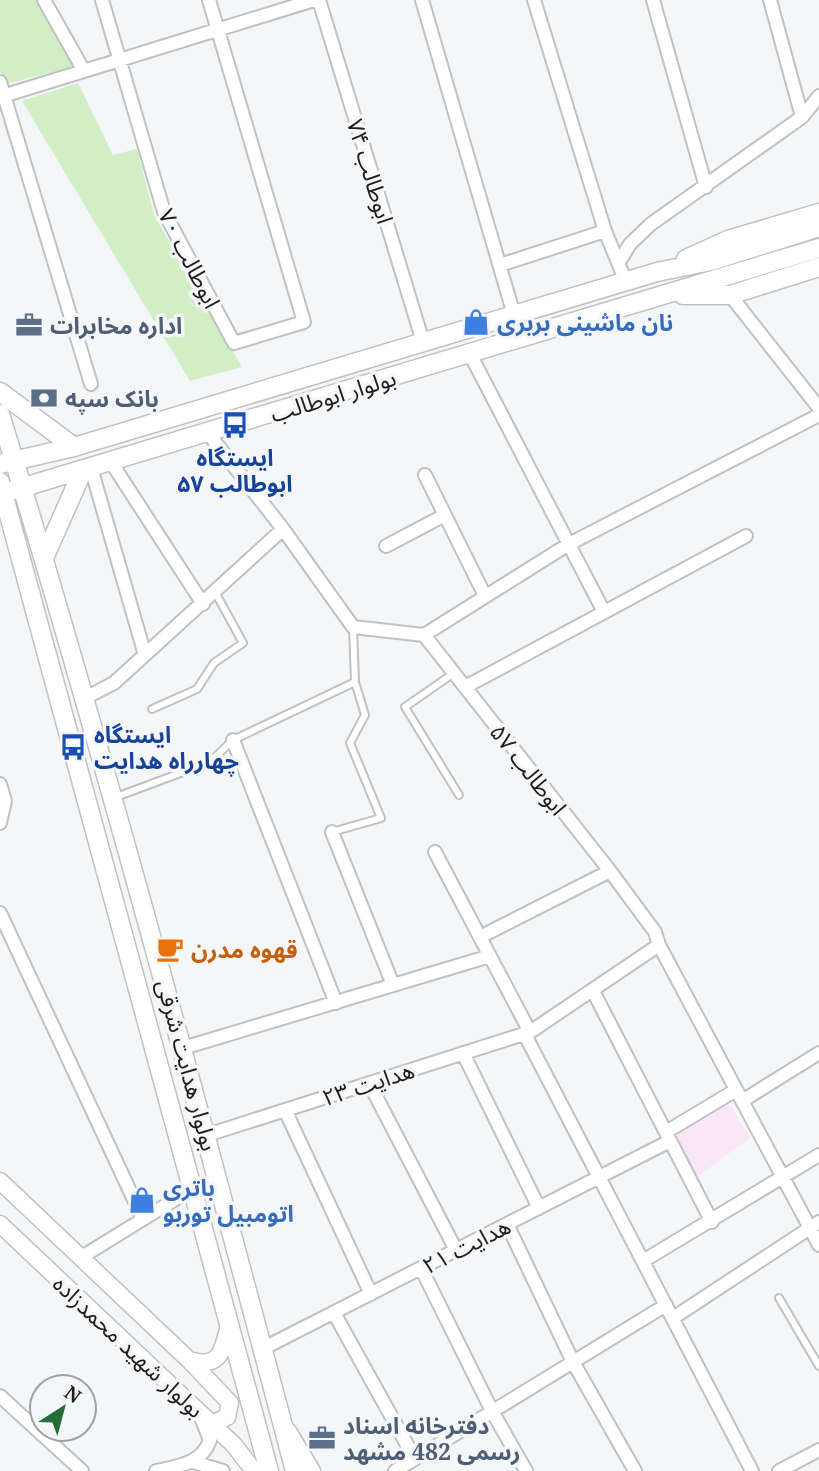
<svg xmlns="http://www.w3.org/2000/svg" width="819" height="1471" viewBox="0 0 819 1471" font-family="'Noto Serif','Noto Sans Arabic',serif">
  <style>
    .education { fill: #f9e6f6 }
    .green { fill: #d1eec6 }
    .lines { fill: none; stroke-linecap: round; stroke-linejoin: round }
    .service-casing { stroke: #bfc1c2; stroke-width: 10 }
    .minor-casing { stroke: #bfc1c2; stroke-width: 16 }
    .tertiary-casing { stroke: #bfc1c2; stroke-width: 19 }
    .secondary-casing { stroke: #bfc1c2; stroke-width: 21 }
    .service { stroke: #fff; stroke-width: 6 }
    .minor { stroke: #fff; stroke-width: 12 }
    .tertiary { stroke: #fff; stroke-width: 16 }
    .secondary { stroke: #fff; stroke-width: 18 }
    .labels { text-anchor: middle; dominant-baseline: central; stroke-width: 7; stroke-linejoin: round; paint-order: stroke }
    .street-label { font-size: 23px; fill: #1e1e1f; stroke: #f5f6f8 }
    .shop-label { font-size: 23px; font-weight: bold; fill: #366cbe; stroke: #f5f6f8; text-anchor: start }
    .service-label { font-size: 23px; font-weight: bold; fill: #4e5e75; stroke: #f5f6f8; text-anchor: start }
    .transit-label { font-size: 23px; font-weight: bold; fill: #164399; stroke: #f5f6f8 }
    .food-label { font-size: 23px; font-weight: bold; fill: #c56008; stroke: #f5f6f8; text-anchor: start }
  </style>
  <rect width="100%" height="100%" fill="#f5f6f8"/>
  <path class="education" d="M726 1099 750 1138 695 1178 673 1132Z"/>
  <path class="green" d="M0 0H38L76 66 6 84 0 71Z
    M78 83 113 155 137 149 154 215 242 367 190 381 22 101Z"/>
  <g class="lines">
    <defs>
      <path id="service" d="M454 673 405 707 459 795
        M152 709 197 689 214 663 243 643 215 592
        M116 797 210 762 233 740 355 682 353 627
        M332 832 381 818 350 743 365 715 355 682
        M779 1298 819 1366"/>
      <path id="minor" d="M44 0 84 71
        M102 0 164 212 234 343 304 322 209 0
        M319 0 423 342
        M422 0 514 315
        M534 0 605 231 626 282
        M653 0 706 187
        M770 0 802 117
        M0 82 91 384
        M6 95 314 0
        M619 262 630 244 651 224 802 117 819 96
        M500 265 605 231
        M730 295 819 408
        M470 354 603 610
        M208 433 283 529 353 627 424 635 610 871 655 932 659 945 819 1245
        M111 462 203 604
        M91 468 145 655
        M425 475 485 596
        M386 546 445 515
        M424 635 569 544 819 415
        M465 687 746 536
        M85 698 114 683 283 529
        M233 740 336 1003
        M0 784 5 801 0 823
        M332 832 393 985
        M435 852 530 1032
        M0 913 143 1219
        M480 937 610 871
        M593 991 712 1222
        M524 1033 752 1471
        M183 1048 490 956
        M463 1053 539 1208
        M369 1083 456 1250
        M742 1101 819 1053
        M285 1110 371 1294
        M666 1132 736 1090
        M207 1135 530 1032 659 945
        M507 1224 573 1362 635 1471
        M80 1258 192 1189
        M643 1261 819 1155
        M421 1268 492 1411 526 1471
        M334 1313 415 1459
        M673 1318 819 1222
        M262 1349 670 1141
        M0 1396 82 1471
        M193 1462 223 1471
        M156 1471C178 1466 202 1464 210 1440L200 1415
        M395 1471 666 1305
        M779 1471 819 1450"/>
      <path id="tertiary" d="M0 1181 189 1360C220 1369 222 1352 229 1326
        M0 1224 234 1445 254 1471
        M191 1362 230 1403 227 1417 211 1424
        M288 1431 312 1471"/>
      <path id="secondary" d="M686 259 728 240 819 213
        M683 295H730L819 267
        M0 392 74 447
        M0 414C107 764 201 1117 295 1471
        M0 464 74 447 657 272 711 261 819 227
        M0 482 269 1471
        M14 490 819 248
        M44 558 83 470"/>
    </defs>
    <use href="#service" class="service-casing"/>
    <use href="#minor" class="minor-casing"/>
    <use href="#tertiary" class="tertiary-casing"/>
    <use href="#secondary" class="secondary-casing"/>
    <use href="#service" class="service"/>
    <use href="#minor" class="minor"/>
    <use href="#tertiary" class="tertiary"/>
    <use href="#secondary" class="secondary"/>
  </g>
  <defs>
    <symbol id="shop-bare" viewBox="-9 -9 18 18"><path d="M-5-2.5h2.3a2.7 3.5 0 0 1 5.4 0H5L5.5 6h-11ZM-1.5-2.5h3a1.5 2.3 0 0 0-3 0Z" fill="#3f7fe0" stroke="#f5f6f8" stroke-width="2.5" paint-order="stroke"/></symbol>
    <symbol id="office-bare" viewBox="-9 -9 18 18"><path d="M-6-3h4V-5.5h4V-3h4V5H-6ZM-1-4.5V-3h2v-1.5ZM-6 0V1H6V0Z" fill="#5c6f8a" stroke="#f5f6f8" stroke-width="2.5" paint-order="stroke"/></symbol>
    <symbol id="bank-bare" viewBox="-9 -9 18 18"><path d="M-6-4H6V4H-6ZM0-2.3a2.3 2.3 0 1 0 0 4.6a2.3 2.3 0 1 0 0-4.6Z" fill="#5c6f8a" stroke="#f5f6f8" stroke-width="2.5" paint-order="stroke"/></symbol>
    <symbol id="bus-bare" viewBox="-9 -9 18 18"><path d="M-5-6H5V4H4V6H2V4H-2V6H-4V4H-5ZM-3.5-4V0h7V-4ZM-3.5 1.2v1.5H-2V1.2ZM2 1.2v1.5H3.5V1.2Z" fill="#1a4fb4" stroke="#f5f6f8" stroke-width="2.5" paint-order="stroke"/></symbol>
    <symbol id="cafe-bare" viewBox="-9 -9 18 18"><path d="M-5.5-4.5H6V0H3Q3 3.5 0 3.5H-2.5Q-5.5 3.5-5.5 0ZM3-3.2v2h1.7v-2ZM-6 4.5H4V6H-6Z" fill="#e8710a" stroke="#f5f6f8" stroke-width="2.5" paint-order="stroke"/></symbol>
  </defs>
  <g fill-rule="evenodd">
    <use href="#shop-bare" x="457" y="303" width="38" height="38"/>
    <use href="#office-bare" x="10" y="306" width="38" height="38"/>
    <use href="#bank-bare" x="25" y="379" width="38" height="38"/>
    <use href="#bus-bare" x="216" y="406" width="38" height="38"/>
    <use href="#bus-bare" x="54" y="728" width="38" height="38"/>
    <use href="#cafe-bare" x="151" y="930" width="38" height="38"/>
    <use href="#shop-bare" x="123" y="1181" width="38" height="38"/>
    <use href="#office-bare" x="303" y="1419" width="38" height="38"/>
  </g>
  <g class="labels">
    <g class="street-label">
      <text transform="translate(371 171) rotate(73)">ابوطالب ۷۴</text>
      <text transform="translate(190 258) rotate(63)">ابوطالب ۷۰</text>
      <text transform="translate(333 395) rotate(-17)">بولوار ابوطالب</text>
      <text transform="translate(529 769) rotate(52)">ابوطالب ۵۷</text>
      <text transform="translate(188 1065) rotate(75)">بولوار هدایت شرقی</text>
      <text transform="translate(368 1083) rotate(-18)">هدایت ۲۳</text>
      <text transform="translate(466 1245) rotate(-27)">هدایت ۲۱</text>
      <text transform="translate(129 1346) rotate(43)">بولوار شهید محمدزاده</text>
    </g>
    <g class="shop-label">
      <text x="497" y="322">نان ماشینی بربری</text>
      <text x="163" y="1187">باتری<tspan x="163" dy="26">اتومبیل توربو</tspan></text>
    </g>
    <g class="service-label">
      <text x="50" y="325">اداره مخابرات</text>
      <text x="65" y="398">بانک سپه</text>
      <text x="343" y="1425">دفترخانه اسناد<tspan x="343" dy="26">رسمی 482 مشهد</tspan></text>
    </g>
    <g class="transit-label">
      <text x="235" y="457">ایستگاه<tspan x="235" dy="26">ابوطالب ۵۷</tspan></text>
      <text x="94" y="734" text-anchor="start">ایستگاه<tspan x="94" dy="26">چهارراه هدایت</tspan></text>
    </g>
    <g class="food-label">
      <text x="191" y="949">قهوه مدرن</text>
    </g>
  </g>
  <g transform="translate(63 1408) rotate(36)"><circle r="33" fill="#f5f6f8" stroke="#9fa0a1" stroke-width="2"/>
  <path d="M0-5L12 26L0 18L-12 26Z" fill="#246c3a"/>
  <text y="-10" font-size="19" font-weight="bold" text-anchor="middle" fill="#1e1e1f">N</text>
  </g>
</svg>
